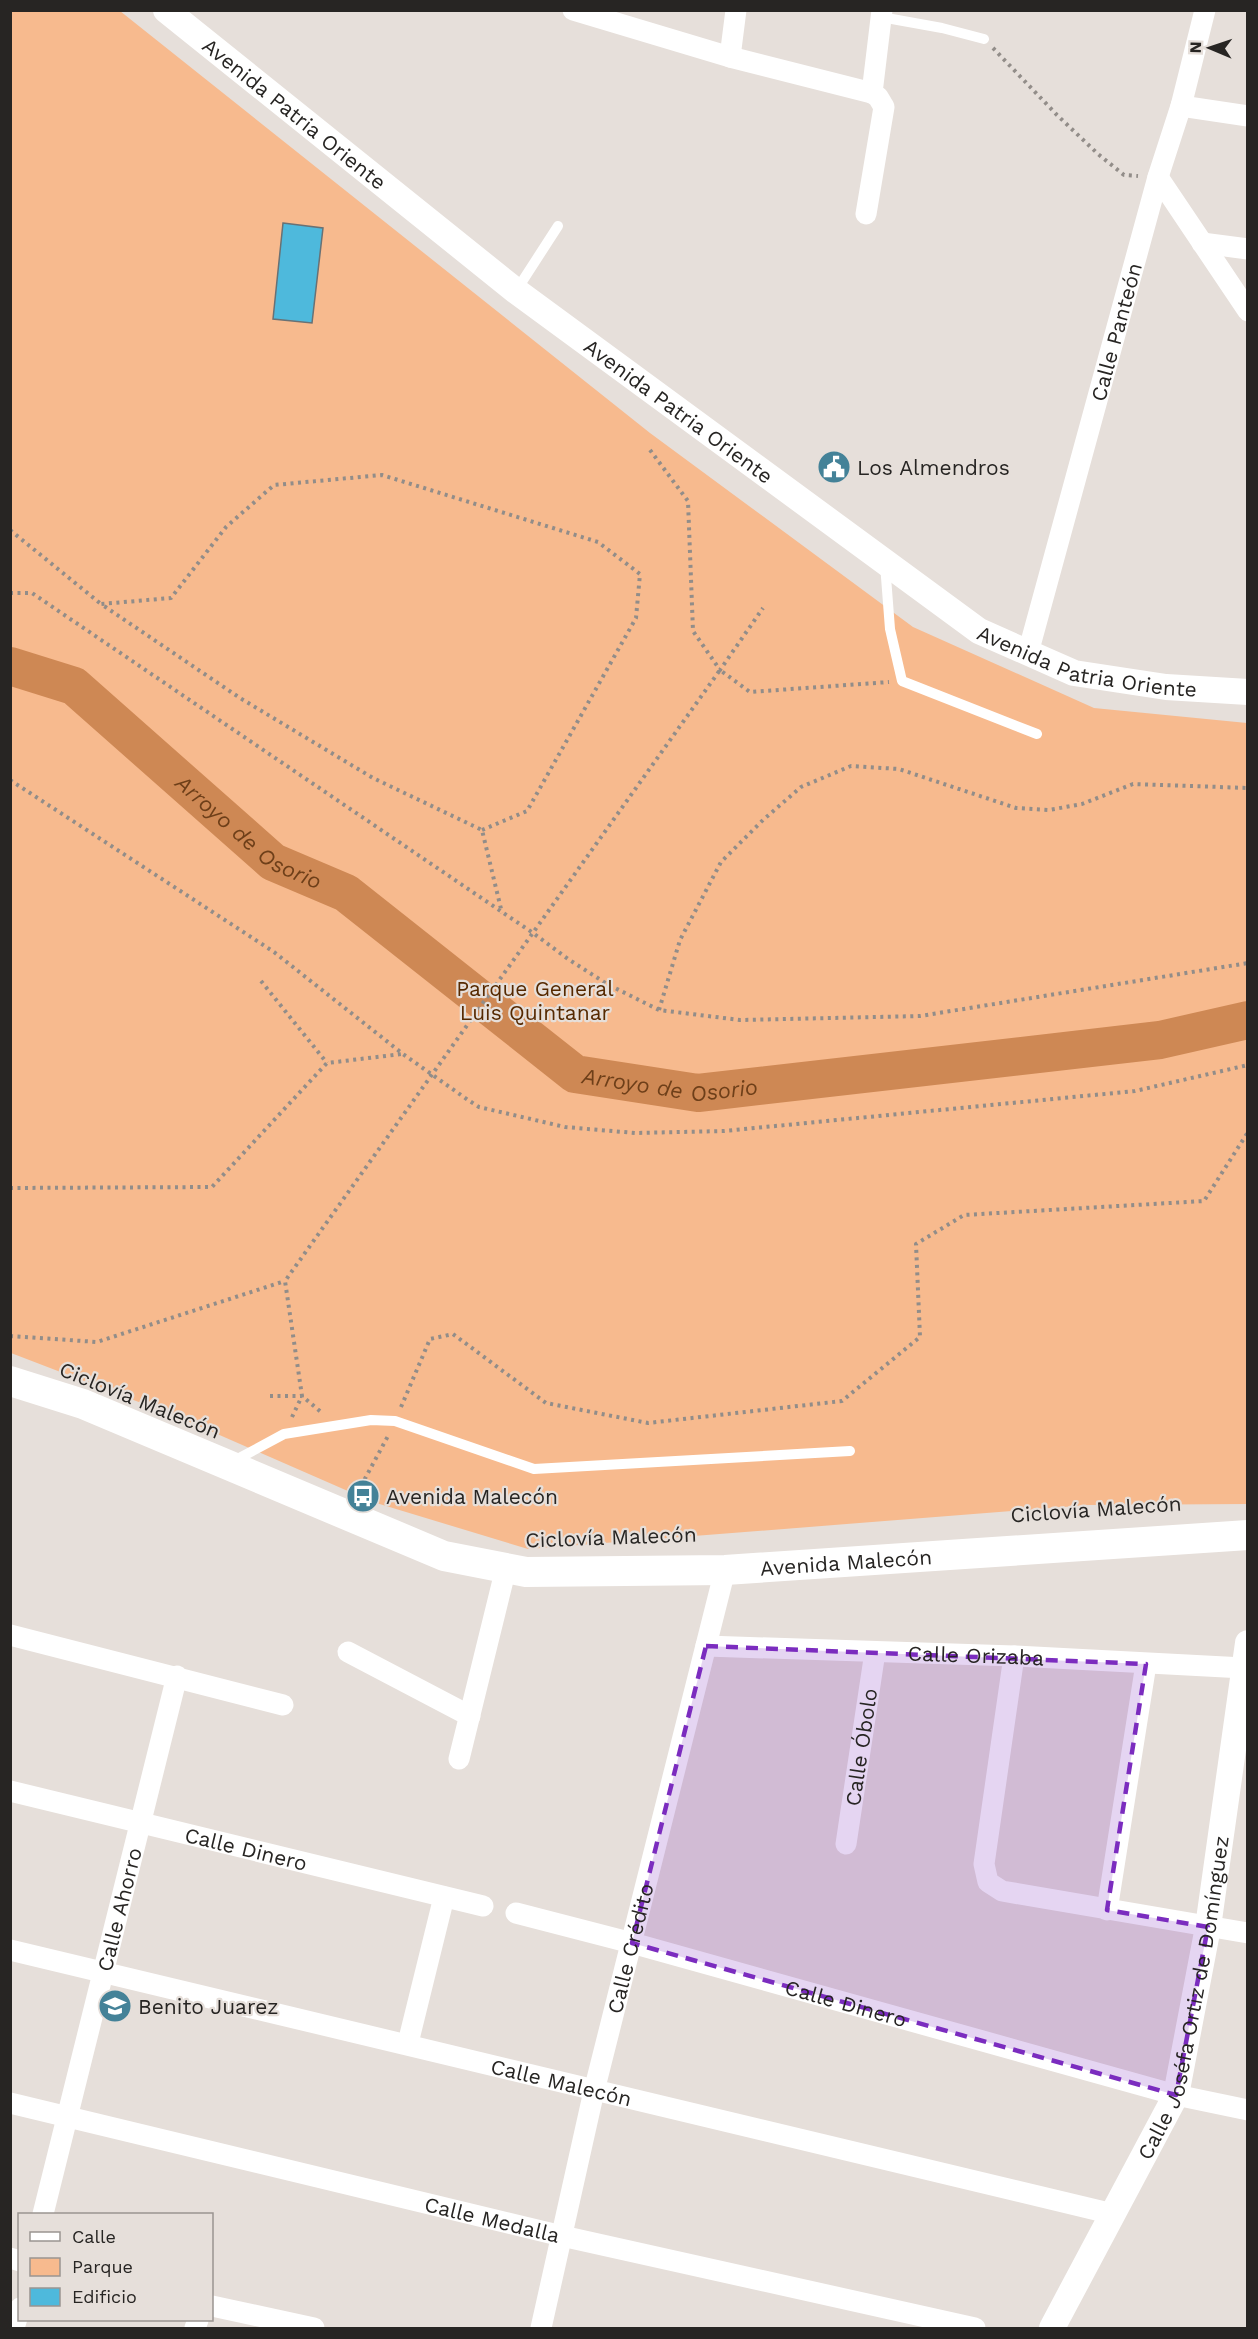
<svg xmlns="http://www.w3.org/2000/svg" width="1258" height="2339" viewBox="0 0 1258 2339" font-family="'Work Sans',sans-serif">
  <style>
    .green { fill: #f7ba8e }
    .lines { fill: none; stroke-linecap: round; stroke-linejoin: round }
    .river { stroke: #ce8854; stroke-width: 38 }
    .building { fill: #4eb9dc; stroke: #697174; stroke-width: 1.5 }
    .path { stroke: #928d89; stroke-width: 4; stroke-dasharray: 3 4.5; stroke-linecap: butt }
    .service { stroke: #fff; stroke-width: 10 }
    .minor { stroke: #fff; stroke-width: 21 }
    .tertiary { stroke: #fff; stroke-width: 26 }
    .secondary { stroke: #fff; stroke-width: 30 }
    .marked { fill: #7b2cbf; fill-opacity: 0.2; stroke: #7b2cbf; stroke-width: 4.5; stroke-dasharray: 12 8; stroke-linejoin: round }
    .labels { text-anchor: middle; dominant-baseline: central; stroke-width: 4.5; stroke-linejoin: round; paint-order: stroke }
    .street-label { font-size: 21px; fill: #272523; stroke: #e6dfda }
    .poi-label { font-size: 21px; fill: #272523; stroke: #e6dfda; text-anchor: start }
    .park-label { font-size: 21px; fill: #562900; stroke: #e6dfda }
    .water-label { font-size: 22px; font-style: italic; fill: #6e3f19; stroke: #e6dfda }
  </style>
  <rect width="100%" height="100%" fill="#e6dfda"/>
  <path class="green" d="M11 11H120L650 433 913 627 1094 708 1247 723V1504L1089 1505 528 1549 373 1502 183 1419 11 1353Z"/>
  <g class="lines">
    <path class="river" id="s1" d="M10 666 74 686 273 862 346 893 575 1074 698 1093 1160 1040 1248 1020"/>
  </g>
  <path class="building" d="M283 223 323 228 312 323 273 319Z"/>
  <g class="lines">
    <path class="path" d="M993 48 1057 115 1098 154 1124 175 1138 176
      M650 450 688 501 693 631 720 670 763 608
      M10 530 101 604
      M10 593H32L533 933 568 959 607 984 659 1010 740 1020 920 1016 1248 963
      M10 780 274 952 403 1054 468 1100 479 1107 565 1127 635 1133 724 1131 1135 1091 1248 1065
      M482 830 527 811 636 618 640 574 598 542 382 475 274 485 226 527 171 598 101 604 240 698 373 778 482 830 502 913
      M261 981 327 1063
      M659 1010 680 940 721 862 763 820 801 787 851 766 899 769 1016 808 1049 810 1082 804 1133 784 1248 788
      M10 1188 212 1187 327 1063 402 1054
      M10 1336 97 1342 285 1281
      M270 1396H302L321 1412
      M401 1407 430 1339 453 1334 546 1403 648 1423 842 1401 920 1337 916 1244 964 1215 1204 1201 1248 1132
      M292 1417 302 1396 285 1281 720 670 750 692 889 682
      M361 1486 388 1436"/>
    <path class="service" d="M881 17 942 28 984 39
      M516 291 558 226
      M885 564 890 629 902 681 1037 734
      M232 1462 284 1434 371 1420 395 1421 534 1469 850 1451"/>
    <g class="minor">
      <path d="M573 10 730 57 872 93"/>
      <path d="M730 57 736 10"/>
      <path d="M1181 106 1248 116"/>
      <path d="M1158 177 1248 311"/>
      <path d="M866 214 884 107 878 97 872 93 882 10"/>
      <path d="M1202 243 1248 249"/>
      <path id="s2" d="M1028 653 1158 177 1181 106 1205 10"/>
      <path d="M10 1635 283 1705"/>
      <path id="s3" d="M706 1646 1014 1656 1244 1668"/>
      <path d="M348 1652 470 1716"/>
      <path d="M1014 1656 984 1864 988 1882 1002 1891 1248 1933"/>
      <path d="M459 1759 506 1568"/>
      <path id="s4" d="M10 1791 483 1906"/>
      <path id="s5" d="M846 1844 875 1652"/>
      <path d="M1107 1910 1146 1664"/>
      <path id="s6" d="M516 1913 632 1943 1176 2095 1248 2110"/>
      <path id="s7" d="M10 1950 1113 2214"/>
      <path d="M408 2043 444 1897"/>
      <path id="s8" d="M10 2103 562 2236 975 2328"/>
      <path id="s9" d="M43 2214 177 1676"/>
      <path d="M10 2258 20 2261"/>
      <path d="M212 2306 314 2328"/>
      <path d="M14 2328 20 2308"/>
      <path d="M195 2328 198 2320"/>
      <path id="s10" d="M541 2328 594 2091 725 1570"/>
    </g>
    <g class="tertiary">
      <path id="s11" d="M166 10 516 291 979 631 1074 673 1166 687 1248 692"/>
      <path id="s12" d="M1052 2328 1176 2095 1208 1927 1248 1643"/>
    </g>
    <path class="secondary" id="s13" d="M10 1381 83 1404 444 1556 526 1572 725 1570 1248 1535"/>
  </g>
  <path class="marked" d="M706 1646 1146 1664 1107 1910 1208 1927 1176 2095 632 1943Z"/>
  <defs>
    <symbol id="civic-disc" viewBox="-11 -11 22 22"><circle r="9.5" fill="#448298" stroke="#e6dfda"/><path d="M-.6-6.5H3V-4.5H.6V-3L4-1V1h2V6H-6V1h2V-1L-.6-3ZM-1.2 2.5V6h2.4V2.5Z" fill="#fff"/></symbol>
    <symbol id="bus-disc" viewBox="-11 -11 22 22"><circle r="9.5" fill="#448298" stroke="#e6dfda"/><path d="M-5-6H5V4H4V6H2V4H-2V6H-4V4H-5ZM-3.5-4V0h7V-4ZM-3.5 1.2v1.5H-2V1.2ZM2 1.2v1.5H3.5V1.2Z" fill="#fff"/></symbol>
    <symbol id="school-disc" viewBox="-11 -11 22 22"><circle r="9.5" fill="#448298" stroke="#e6dfda"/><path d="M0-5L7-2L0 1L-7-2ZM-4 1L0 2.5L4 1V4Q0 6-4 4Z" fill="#fff"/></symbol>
  </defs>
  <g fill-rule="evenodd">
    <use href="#civic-disc" x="815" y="448" width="38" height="38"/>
    <use href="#bus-disc" x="344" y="1477" width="38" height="38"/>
    <use href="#school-disc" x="96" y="1987" width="38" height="38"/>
  </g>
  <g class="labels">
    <g class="street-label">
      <text stroke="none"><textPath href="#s11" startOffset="165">Avenida Patria Oriente</textPath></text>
      <text stroke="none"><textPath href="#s2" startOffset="333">Calle Panteón</textPath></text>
      <text stroke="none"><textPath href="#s11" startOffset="651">Avenida Patria Oriente</textPath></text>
      <text stroke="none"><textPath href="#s11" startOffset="1137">Avenida Patria Oriente</textPath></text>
      <text transform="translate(140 1400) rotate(22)">Ciclovía Malecón</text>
      <text transform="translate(1096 1509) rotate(-4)">Ciclovía Malecón</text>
      <text transform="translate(611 1537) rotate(-2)">Ciclovía Malecón</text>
      <text stroke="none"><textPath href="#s13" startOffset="872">Avenida Malecón</textPath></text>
      <text stroke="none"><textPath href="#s3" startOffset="270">Calle Orizaba</textPath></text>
      <text stroke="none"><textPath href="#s5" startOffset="98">Calle Óbolo</textPath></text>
      <text stroke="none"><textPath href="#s4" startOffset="243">Calle Dinero</textPath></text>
      <text stroke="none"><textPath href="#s9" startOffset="314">Calle Ahorro</textPath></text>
      <text stroke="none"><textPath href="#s10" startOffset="390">Calle Crédito</textPath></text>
      <text stroke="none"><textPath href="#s12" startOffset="360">Calle Joséfa Ortiz de Domínguez</textPath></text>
      <text stroke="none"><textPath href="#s6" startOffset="342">Calle Dinero</textPath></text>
      <text stroke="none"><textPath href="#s7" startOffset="567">Calle Malecón</textPath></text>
      <text stroke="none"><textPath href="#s8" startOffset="496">Calle Medalla</textPath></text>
    </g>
    <g class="poi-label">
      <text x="857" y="467">Los Almendros</text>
      <text x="386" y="1496">Avenida Malecón</text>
      <text x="138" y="2006">Benito Juarez</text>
    </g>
    <g class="park-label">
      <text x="535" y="988">Parque General<tspan x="535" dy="24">Luis Quintanar</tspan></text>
    </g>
    <g class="water-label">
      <text stroke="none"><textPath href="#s1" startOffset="296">Arroyo de Osorio</textPath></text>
      <text stroke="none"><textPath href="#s1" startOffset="800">Arroyo de Osorio</textPath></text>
    </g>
  </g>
  <rect width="1258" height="2339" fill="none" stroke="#272523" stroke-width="24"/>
  <rect x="18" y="2213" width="195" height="108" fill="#e6dfda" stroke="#9a9591" stroke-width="1.5"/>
  <rect x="30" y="2232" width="30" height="9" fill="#ffffff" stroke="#9a9591" stroke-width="1.5"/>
  <text x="72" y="2243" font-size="18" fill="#272523">Calle</text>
  <rect x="30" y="2258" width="30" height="18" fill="#f7ba8e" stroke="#9a9591" stroke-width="1.5"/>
  <text x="72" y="2273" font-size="18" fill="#272523">Parque</text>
  <rect x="30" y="2288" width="30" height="18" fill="#4eb9dc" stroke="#9a9591" stroke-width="1.5"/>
  <text x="72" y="2303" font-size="18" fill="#272523">Edificio</text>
  <g transform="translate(1210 48) rotate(272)" stroke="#e6dfda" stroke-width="4.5" paint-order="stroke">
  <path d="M0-4.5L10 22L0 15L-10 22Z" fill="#272523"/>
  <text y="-9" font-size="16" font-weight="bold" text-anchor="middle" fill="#272523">N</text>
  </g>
</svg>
